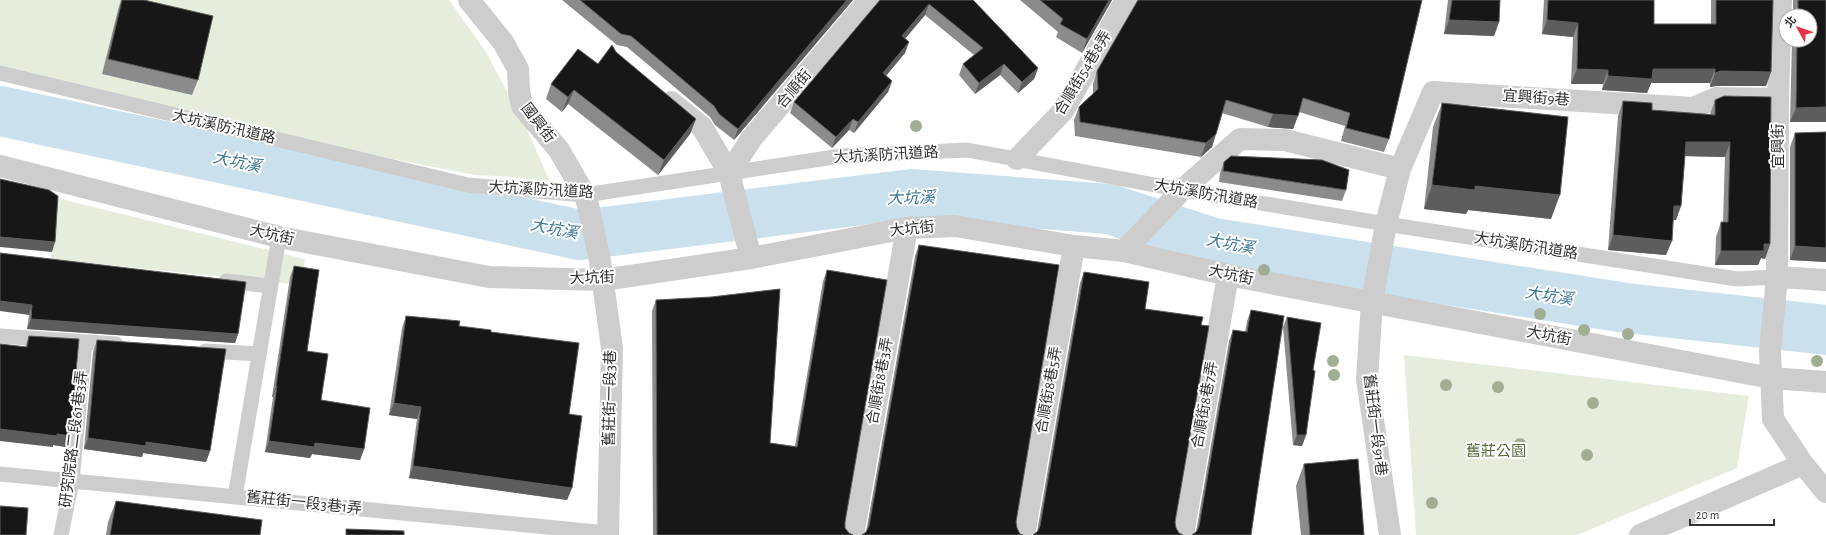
<svg xmlns="http://www.w3.org/2000/svg" width="1826" height="535" viewBox="0 0 1826 535" font-family="'Alegreya Sans','Noto Sans TC',sans-serif">
  <style>
    .green { fill: #e7eddd }
    .lines { fill: none; stroke-linecap: round; stroke-linejoin: round }
    .river { stroke: #cae1ed; stroke-width: 50 }
    .service { stroke: #cdcdcd; stroke-width: 15 }
    .minor { stroke: #cdcdcd; stroke-width: 22 }
    .tree { fill: #a2ae94 }
    .wall { fill: #8b8b8b }
    .shaded-wall { fill: #5d5d5d }
    .building { fill: #171717; stroke: #5d5d5d }
    .labels { text-anchor: middle; dominant-baseline: central; stroke-width: 4; stroke-linejoin: round; paint-order: stroke }
    .street-label { font-size: 15px; fill: #303030; stroke: #fff }
    .park-label { font-size: 15px; fill: #556c3c; stroke: #fff }
    .water-label { font-size: 16px; font-style: italic; fill: #3c7693; stroke: #fff }
  </style>
  <rect width="100%" height="100%" fill="#fff"/>
  <path class="green" d="M0 0H449L486 52 525 125 550 182 513 177 475 175 367 154 0 66Z
    M0 184 305 259 303 285 51 259 54 205Z
    M1404 355 1749 396 1737 468 1577 535H1416Z"/>
  <g class="lines">
    <path class="river" d="M0 111 580 235 911 194 1109 209 1214 243 1626 308 1826 330"/>
    <path class="service" d="M0 73 468 185 585 195 841 156 967 150 1182 190 1386 224 1737 279 1777 277
      M226 281 270 286
      M0 336 116 344
      M206 351 259 354
      M0 474 608 533
      M235 497 279 237
      M61 535 72 481 85 342"/>
    <path class="minor" d="M469 0 503 42 518 69 519 91 522 106 559 150 585 195 588 205 600 261 612 348 608 535
      M1781 0 1778 99 1777 277 1770 351 1773 419 1803 464 1826 492
      M671 102 702 127 729 173
      M1017 159 1063 111 1126 0
      M0 166 279 237 489 277 603 280 751 258 907 228 955 226 1074 246 1124 251 1228 275 1771 378 1826 382
      M1124 251 1182 190 1240 139 1285 140 1400 169
      M751 258 729 173 752 138 869 0
      M1777 277 1826 280
      M853 535 907 228
      M1024 535 1074 246
      M1183 535 1228 275
      M1390 535 1367 379 1372 302 1386 224 1400 169 1433 92 1693 108 1716 98 1778 99
      M1640 535 1803 464"/>
  </g>
  <g class="tree">
    <circle cx="916" cy="126" r="6"/>
    <circle cx="1264" cy="270" r="6"/>
    <circle cx="1540" cy="314" r="6"/>
    <circle cx="1584" cy="330" r="6"/>
    <circle cx="1628" cy="334" r="6"/>
    <circle cx="1333" cy="361" r="6"/>
    <circle cx="1817" cy="361" r="6"/>
    <circle cx="1334" cy="375" r="6"/>
    <circle cx="1446" cy="385" r="6"/>
    <circle cx="1498" cy="387" r="6"/>
    <circle cx="1593" cy="403" r="6"/>
    <circle cx="1520" cy="444" r="6"/>
    <circle cx="1587" cy="455" r="6"/>
    <circle cx="1432" cy="503" r="6"/>
  </g>
  <path class="wall" d="M121 0H144L198 80 192 95 102 74 118 10Z
    M562 0H853L734 140 715 125 710 117 627 47 617 45Z
    M880 0H973L1038 68 1034 79 1018 93 1000 75 975 94 959 75 963 64 974 55 925 15 905 39 909 42 905 53 886 76 892 81 888 92 854 133 849 130 832 148 790 113 794 102Z
    M1020 0H1112L1082 53 1056 37 1058 32Z
    M1422 0 1389 139 1384 152 1341 141 1345 126 1299 112 1293 129 1268 127 1222 113 1212 147 1201 157 1075 136 1074 120 1079 107 1093 94V84L1097 71Z
    M1448 0H1500L1499 22 1494 36 1444 34Z
    M1538 0H1654V24H1711V0H1773L1771 72 1766 86H1716L1710 87V83H1651L1647 93 1602 90 1603 84H1571L1573 37 1542 34 1544 0Z
    M1793 0H1826V122H1790L1792 40H1810V16H1793Z
    M598 64 696 119 690 134 658 175 568 104 562 112 546 99 551 84Z
    M1715 100 1770 244 1765 259 1761 258 1758 265H1715L1716 237 1721 222H1723L1725 157 1685 156 1681 206 1676 220H1673L1666 255 1608 250 1618 116 1623 101 1652 110 1710 114Z
    M1442 103 1551 219 1468 210 1466 214 1424 209 1433 127Z
    M1826 132V262L1790 260V147L1795 133Z
    M1224 162 1346 190 1342 201 1219 182 1220 173Z
    M919 245 1016 522 1017 528 1020 534 866 532 915 256Z
    M0 253 238 334 235 343 27 329 29 315Z
    M294 266 307 351 321 400 364 449 360 460 312 454 310 458 265 452 273 397H272L290 277Z
    M827 270 845 528 849 533 853 535H653L652 311 656 300 770 443 795 446 823 281Z
    M1084 272 1145 309 1176 528 1179 533 1037 532 1080 283Z
    M1251 310 1259 480 1196 532 1229 341 1233 330 1245 332 1247 321Z
    M406 316 491 332 569 414 572 488 567 500 409 478 417 419 389 415 402 328Z
    M1287 317 1313 370 1306 435 1302 446 1293 445 1283 327Z
    M29 336 70 436 66 447 53 445V447L25 347Z
    M97 340 210 451 206 462 143 453 142 457 84 449 93 352Z
    M1304 464 1364 535H1301L1296 486Z
    M116 501 260 535H106L108 522Z"/>
  <path class="shaded-wall" d="M847 0H853L734 140 738 129Z
    M1109 0H1112L1082 53 1087 39Z
    M929 4 925 15 898 47 902 36Z
    M1449 20 1499 22 1494 36 1444 34Z
    M1547 20 1578 23 1573 37 1542 34Z
    M909 42 905 53 879 84 883 73Z
    M1004 64 1000 75 975 94 979 83Z
    M1038 68 1034 79 1018 93 1022 82Z
    M1577 69 1608 70 1603 84H1571Z
    M1653 69H1715L1710 83H1651L1647 93 1602 90 1608 76Z
    M1721 71 1771 72 1766 86H1716L1710 87 1715 73Z
    M892 81 888 92 854 133 858 122Z
    M574 90 568 104 562 112 568 97Z
    M1826 107V122H1790L1796 108Z
    M1273 114 1298 116 1293 129 1268 127Z
    M696 119 690 134 658 175 664 160Z
    M853 119 849 130 832 148 836 137Z
    M1216 134 1212 147 1201 157 1206 143Z
    M1686 142H1730L1725 157 1681 156Z
    M1432 185 1475 186 1560 195 1551 219 1468 210 1466 214 1424 209Z
    M1674 206H1681L1676 220H1669Z
    M1613 235 1672 241 1666 255 1608 250Z
    M0 237 55 242 52 252 0 247Z
    M1764 244H1770L1765 259 1761 258 1758 265H1715L1721 251Z
    M1795 246 1826 248V262L1790 260Z
    M0 301 32 305 29 315 0 311Z
    M31 319 238 334 235 343 27 329Z
    M276 386H277L273 397H272Z
    M394 403 421 407 417 419 389 415Z
    M0 429 57 434 70 436 66 447 53 445V447L0 441Z
    M1297 435H1306L1302 446 1293 445Z
    M88 438 146 442 210 451 206 462 143 453 142 457 84 449Z
    M269 441 315 443 364 449 360 460 312 454 310 458 265 452Z
    M413 466 572 488 567 500 409 478Z"/>
  <path class="building" d="M122 0H144L213 16 198 80 108 59Z
    M580 0H847L738 129 719 114 714 106 631 36 621 34Z
    M880 0H973L1038 68 1022 82 1004 64 979 83 963 64 983 48 929 4 902 36 909 42 883 73 892 81 858 122 853 119 836 137 794 102Z
    M1040 0H1109L1087 39 1060 24 1063 19Z
    M1138 0H1422L1389 139 1346 128 1350 113 1303 98 1298 116 1273 114 1226 100 1216 134 1206 143 1080 122 1079 107 1098 89 1097 71Z
    M1452 0H1500L1499 22 1449 20Z
    M1548 0H1654V24H1716V0H1773L1771 72 1721 71 1715 73V69H1653L1652 79 1608 76V70L1577 69 1578 23 1547 20Z
    M1798 0H1826V107L1796 108 1797 40H1810V16H1798Z
    M612 45 616 52 696 119 664 160 574 90 568 97 551 84 578 49 598 64Z
    M1724 96 1771 97 1770 244H1764V251H1721V222H1728L1730 142H1686L1681 206H1674L1672 241 1613 235 1623 101 1652 103V110L1715 115V100Z
    M1442 103 1568 117 1560 195 1475 186V190L1432 185Z
    M1826 132V248L1795 246V133Z
    M1231 156 1322 160 1349 170 1346 190 1223 171 1224 162Z
    M0 179 49 190 58 196 55 242 0 237Z
    M919 245 1059 265 1016 522 1017 528 1020 534 1023 535H862L866 532 869 526Z
    M0 253 246 282 238 334 31 319 32 305 0 301Z
    M294 266 319 270 307 351 328 354 321 400 370 408 364 449 315 443 314 447 269 441 277 386H276Z
    M827 270 887 280 845 522V528L849 533 853 535H657L656 300 711 297 780 289 770 443 797 447Z
    M1084 272 1149 282 1145 309 1203 317 1201 325 1209 326 1175 522 1176 528 1179 533 1183 535H1033L1038 531 1040 526Z
    M1251 310 1284 316 1259 480 1251 535H1192L1197 531 1199 526 1233 330 1247 332Z
    M406 316 460 321 459 326 491 330V332L579 343 569 414 582 416 572 488 413 466 421 407 394 403Z
    M1287 317 1321 323 1313 370 1315 371 1306 435H1297Z
    M29 336 79 339 70 436 57 434V436L0 429V344L27 347Z
    M97 340 226 349 210 451 146 442V446L88 438Z
    M1358 459 1364 535H1310L1304 464Z
    M116 501 262 520 260 535H110Z
    M0 506 28 508 26 535H0Z
    M346 529 404 531V535H346Z"/>
  <g class="labels">
    <g class="street-label">
      <text transform="translate(1083 73) rotate(-59)">合順街54巷8弄</text>
      <text transform="translate(794 89) rotate(-50)">合順街</text>
      <text transform="translate(1536 98) rotate(4)">宜興街9巷</text>
      <text transform="translate(538 123) rotate(53)">國興街</text>
      <text transform="translate(224 127) rotate(13)">大坑溪防汛道路</text>
      <text transform="translate(1778 146) rotate(-90)">宜興街</text>
      <text transform="translate(886 155) rotate(-3)">大坑溪防汛道路</text>
      <text transform="translate(541 190) rotate(3)">大坑溪防汛道路</text>
      <text transform="translate(1206 194) rotate(10)">大坑溪防汛道路</text>
      <text transform="translate(912 229) rotate(-6)">大坑街</text>
      <text transform="translate(272 235) rotate(13)">大坑街</text>
      <text transform="translate(1526 246) rotate(9)">大坑溪防汛道路</text>
      <text transform="translate(1231 275) rotate(12)">大坑街</text>
      <text transform="translate(592 278) rotate(-2)">大坑街</text>
      <text transform="translate(1549 336) rotate(11)">大坑街</text>
      <text transform="translate(880 381) rotate(-80)">合順街8巷3弄</text>
      <text transform="translate(1049 390) rotate(-80)">合順街8巷5弄</text>
      <text transform="translate(610 398) rotate(-89)">舊莊街一段3巷</text>
      <text transform="translate(1205 405) rotate(-80)">合順街8巷7弄</text>
      <text transform="translate(1375 425) rotate(83)">舊莊街一段91巷</text>
      <text transform="translate(74 439) rotate(-83)">研究院路二段61巷3弄</text>
      <text transform="translate(304 503) rotate(6)">舊莊街一段3巷1弄</text>
    </g>
    <g class="park-label">
      <text x="1496" y="451">舊莊公園</text>
    </g>
    <g class="water-label">
      <text transform="translate(237 162) rotate(12)">大坑溪</text>
      <text transform="translate(911 198) rotate(-1)">大坑溪</text>
      <text transform="translate(554 229) rotate(11)">大坑溪</text>
      <text transform="translate(1230 244) rotate(11)">大坑溪</text>
      <text transform="translate(1549 296) rotate(9)">大坑溪</text>
    </g>
  </g>
  <g transform="translate(1798 28) rotate(310)"><circle r="19" fill="#ffffff" stroke="#acacac"/>
  <path d="M0-3L7 15L0 10L-7 15Z" fill="#e73148"/>
  <text y="-6" font-size="11" font-weight="bold" text-anchor="middle" fill="#303030">北</text>
  </g>
  <path d="M1690 519v6h84v-6" fill="none" stroke="#303030" stroke-width="2"/>
  <text x="1696" y="519" font-size="12" fill="#303030" stroke="#ffffff" stroke-width="3" paint-order="stroke">20 m</text>
</svg>
